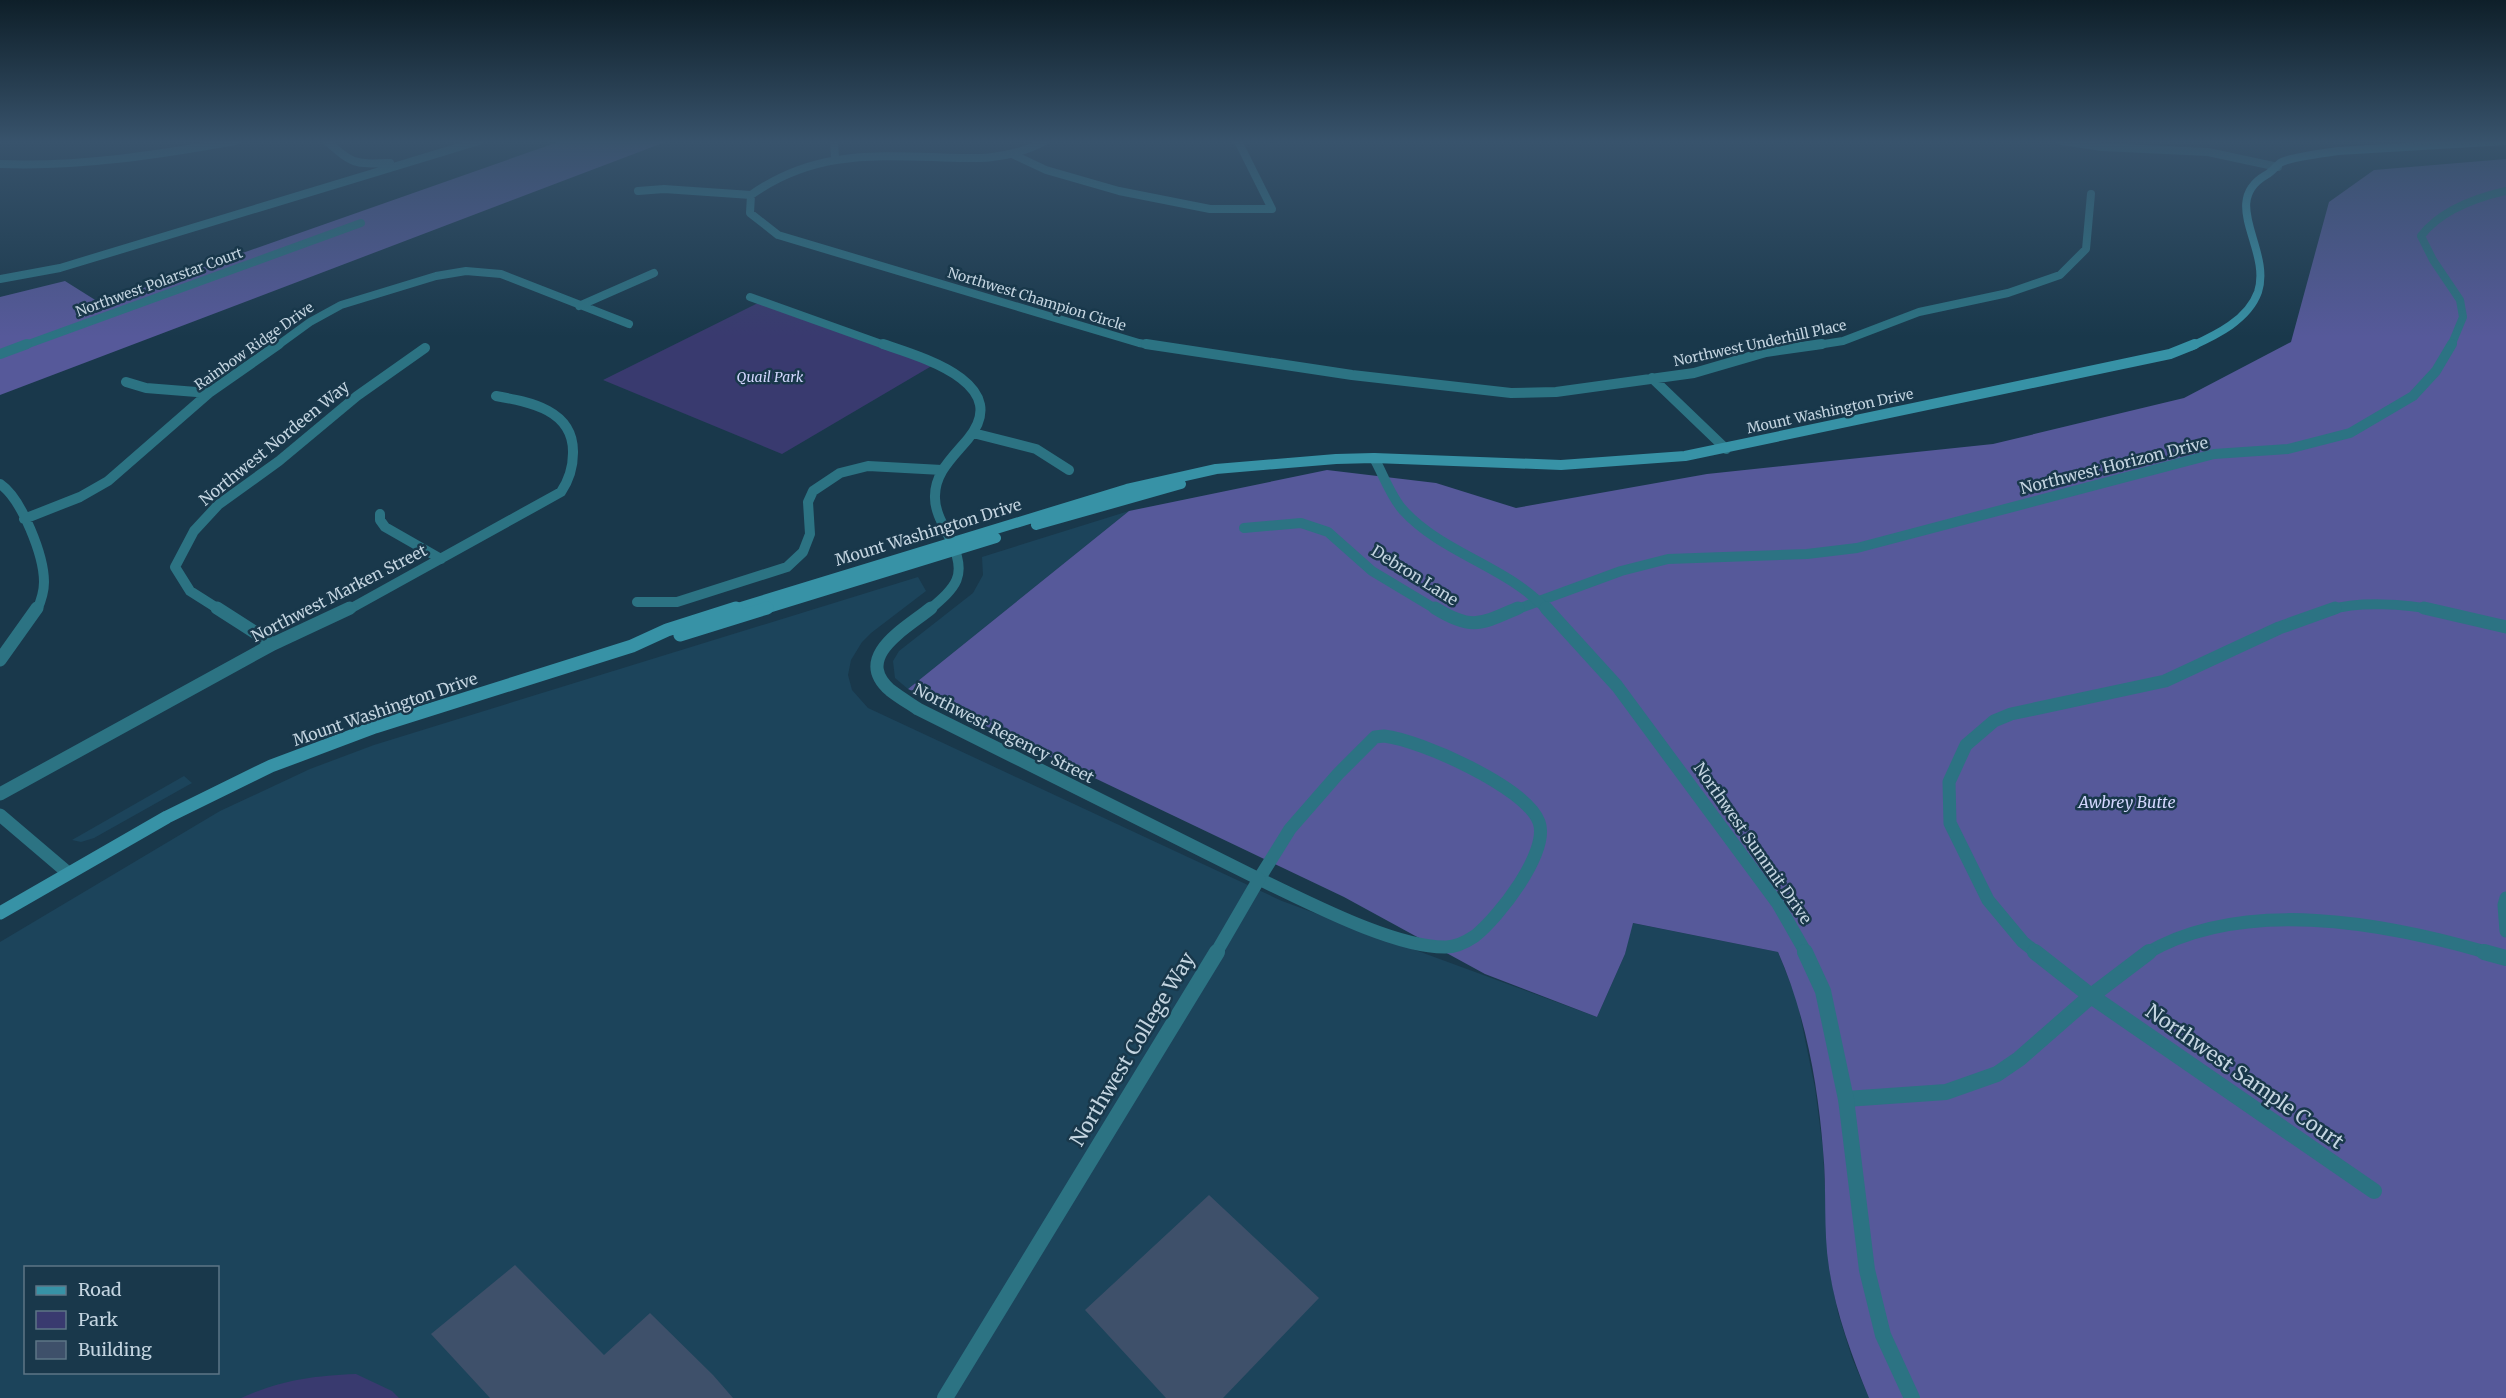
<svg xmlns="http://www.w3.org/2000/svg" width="2506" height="1398" viewBox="0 0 2506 1398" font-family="Merriweather,serif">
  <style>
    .built { fill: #1c445b; fill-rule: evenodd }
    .green { fill: #393a6f }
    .forest { fill: #56599a }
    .building { fill: #3e506a }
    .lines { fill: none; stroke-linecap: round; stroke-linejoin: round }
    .minor-far3 { stroke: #2c7383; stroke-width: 8 }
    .minor-far2 { stroke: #2c7383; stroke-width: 10 }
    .minor-far1 { stroke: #2c7383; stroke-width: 13 }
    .minor { stroke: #2c7383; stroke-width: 16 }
    .tertiary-far2 { stroke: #2c7383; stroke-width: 10 }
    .tertiary-far1 { stroke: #2c7383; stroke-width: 13 }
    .tertiary { stroke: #2c7383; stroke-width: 16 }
    .secondary-far2 { stroke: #3792a6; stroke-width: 8 }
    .secondary-far1 { stroke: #3792a6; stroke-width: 10 }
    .secondary { stroke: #3792a6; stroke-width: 13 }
    .labels { text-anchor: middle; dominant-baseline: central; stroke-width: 5; stroke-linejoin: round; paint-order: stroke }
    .far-street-label { font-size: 14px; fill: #c3d4e0; stroke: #19384b }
    .far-park-label { font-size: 14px; font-style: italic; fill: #d2d6fd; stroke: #19384b }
    .street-label { font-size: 16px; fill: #c3d4e0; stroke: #19384b }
    .park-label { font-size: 16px; font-style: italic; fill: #d2d6fd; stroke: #19384b }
    .near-street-label { font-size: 20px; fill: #c3d4e0; stroke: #19384b }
  </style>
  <rect width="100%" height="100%" fill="#19384b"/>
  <path class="built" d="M1129 511 908 689 895 678 893 661 899 651 973 593 983 575 982 557Z
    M918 577 926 591 871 633 862 642 851 660 848 675 852 690 868 708 1282 901 1597 1017 1625 954 1632 923 1778 952 1797 1000 1815 1088 1823 1150 1829 1268 1838 1313 1852 1358 1869 1398H0V942L220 811 310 769 374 745ZM26 1268H218V1372H26Z
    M184 776 192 783 94 838 81 842 72 840Z"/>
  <path class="green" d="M760 302 935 364 782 454 603 380Z
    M356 1374 392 1391 399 1398H241C282 1380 311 1376 356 1374Z"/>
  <path class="forest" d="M561 141H668L0 395V297L65 281 100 303Z
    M2506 159V1398H1869C1852 1356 1836 1314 1829 1268 1823 1229 1827 1189 1823 1150 1818 1084 1805 1013 1778 952L1633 923 1625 954 1597 1017 1485 974 1344 897 908 689 1129 511 1327 470 1436 483 1516 508 1707 474 1993 444 2184 398 2291 342 2329 202 2374 170Z"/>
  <path class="building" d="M1209 1195 1319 1298 1223 1398H1166L1085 1310Z
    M515 1265 604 1355 650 1313 713 1375 733 1398H490L431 1334Z"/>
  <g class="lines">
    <path class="minor-far3" d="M327 141C352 165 356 164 390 163
      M834 141 835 159
      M1045 141C1008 161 973 159 932 157 864 155 809 154 751 195L750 213 778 235 1139 343 1156 346
      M2062 141 2102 147 2208 152 2278 167
      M1014 155 1046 170 1119 191 1210 209H1272L1238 141
      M0 164C80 167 157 155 235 141
      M638 191 664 189 751 195
      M0 279 60 268 479 141
      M750 297 887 346
      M579 306 654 273
      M23 346 361 223
      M277 346 310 322 341 305 436 276 466 271 501 274 629 324
      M1811 346 1843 341 1919 312 2008 293 2060 275 2086 249 2091 194
      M2451 346 2463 317 2460 300 2433 260 2421 236C2441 210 2475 198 2506 191"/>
    <path class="minor-far2" d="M883 344C921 357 1014 383 968 439 953 457 934 473 935 498 935 513 945 528 951 541
      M1146 344 1352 375 1511 393 1556 392 1694 373 1766 352 1822 344
      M0 354 27 344
      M1652 378 1726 449
      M126 382 146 388 209 393
      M973 433 1036 449 1069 470
      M0 484C22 499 44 556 44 582 44 592 41 601 37 610
      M380 514V520L385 527 441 559
      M24 519 80 497 108 481 209 393 279 344
      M1244 528 1301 523 1328 532 1372 571 1437 610
      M637 602H677L787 567 803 552 810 534 808 502 813 491 840 473 868 466 942 470
      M220 610 190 591 175 567 194 531 218 505 279 461 357 396 425 348
      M348 610 561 492C569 480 573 467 573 453 574 410 530 402 496 396
      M1515 610 1621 571 1668 559 1807 554 1857 548 2214 454 2288 449 2350 433 2413 396 2436 371 2452 344
      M2331 610C2357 601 2407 604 2435 610"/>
    <path class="minor-far1" d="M217 608 273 644
      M1435 608C1472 631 1481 624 1518 608
      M2424 608 2506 627
      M0 660 37 608
      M1384 736C1420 740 1526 787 1539 822 1550 852 1498 918 1475 936 1466 942 1456 947 1446 947 1394 948 1306 901 1259 879L1290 829 1338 774 1375 737Z
      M0 794 273 644 350 608
      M0 815 67 872
      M2506 898 2504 905 2506 931
      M2037 953 2023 942 1988 900 1950 823 1949 782 1966 745 1994 721 2011 714 2165 681 2279 628 2335 608
      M2147 953C2245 896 2386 923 2489 953"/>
    <path class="minor" d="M2035 952 2091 996 2374 1191
      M2484 952 2506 958
      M1846 1099 1946 1092 1997 1074 2019 1059 2091 996 2149 952"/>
    <path class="tertiary-far2" d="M1374 458C1383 474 1391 497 1403 510 1443 554 1507 566 1547 610
      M929 610C956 587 968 576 951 541"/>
    <path class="tertiary-far1" d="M931 608C907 628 852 656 890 690 899 697 909 703 918 709L1259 879 1216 953
      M1546 608 1617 686 1778 904 1806 953"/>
    <path class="tertiary" d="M1805 952 1823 991 1846 1099 1867 1270 1883 1335 1912 1398
      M945 1398 1217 952"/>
    <path class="secondary-far2" d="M2192 346C2216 335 2248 320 2258 292 2272 249 2219 202 2266 175 2272 172 2275 167 2280 163 2289 157 2326 153 2338 151L2506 141"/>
    <path class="secondary-far1" d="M1036 525 1181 484
      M731 610 1127 489 1216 469 1336 459 1374 458 1561 465 1685 456 2170 354 2195 344
      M762 610 996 538"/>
    <path class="secondary" d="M680 635 767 608
      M0 913 167 817 271 766 375 727 632 646 667 630 736 608"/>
  </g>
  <linearGradient id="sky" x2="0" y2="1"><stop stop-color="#0e1f29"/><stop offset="0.42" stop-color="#38536c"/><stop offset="1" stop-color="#38536c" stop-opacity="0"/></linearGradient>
  <rect width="2506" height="337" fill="url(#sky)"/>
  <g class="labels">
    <g class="far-street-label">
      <text transform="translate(159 282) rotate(-20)">Northwest Polarstar Court</text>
      <text transform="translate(1037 299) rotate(17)">Northwest Champion Circle</text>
      <text transform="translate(1760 343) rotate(-12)">Northwest Underhill Place</text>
      <text transform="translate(254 346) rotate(-35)">Rainbow Ridge Drive</text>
      <text transform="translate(1830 411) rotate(-12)">Mount Washington Drive</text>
    </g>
    <g class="far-park-label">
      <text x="770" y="377">Quail Park</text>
    </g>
    <g class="street-label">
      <text transform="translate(274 443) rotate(-39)">Northwest Nordeen Way</text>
      <text transform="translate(2114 465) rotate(-14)">Northwest Horizon Drive</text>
      <text transform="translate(928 532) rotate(-17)">Mount Washington Drive</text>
      <text transform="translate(1415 575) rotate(32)">Debron Lane</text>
      <text transform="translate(339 593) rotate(-27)">Northwest Marken Street</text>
      <text transform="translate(385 709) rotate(-19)">Mount Washington Drive</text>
      <text transform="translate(1004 733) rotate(27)">Northwest Regency Street</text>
      <text transform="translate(1753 843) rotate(55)">Northwest Summit Drive</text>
    </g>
    <g class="park-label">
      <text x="2127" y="802">Awbrey Butte</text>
    </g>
    <g class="near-street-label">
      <text transform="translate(1132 1049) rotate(-59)">Northwest College Way</text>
      <text transform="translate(2245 1076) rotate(35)">Northwest Sample Court</text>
    </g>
  </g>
  <rect x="24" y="1266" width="195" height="108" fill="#19384b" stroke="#5d7687" stroke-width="1.5"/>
  <rect x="36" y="1286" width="30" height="9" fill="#3792a6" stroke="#5d7687" stroke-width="1.5"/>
  <text x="78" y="1296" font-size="18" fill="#c3d4e0">Road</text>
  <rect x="36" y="1311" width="30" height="18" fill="#393a6f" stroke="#5d7687" stroke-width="1.5"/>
  <text x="78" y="1326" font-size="18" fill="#c3d4e0">Park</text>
  <rect x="36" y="1341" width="30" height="18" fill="#3e506a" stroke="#5d7687" stroke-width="1.5"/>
  <text x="78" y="1356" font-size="18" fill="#c3d4e0">Building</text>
</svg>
